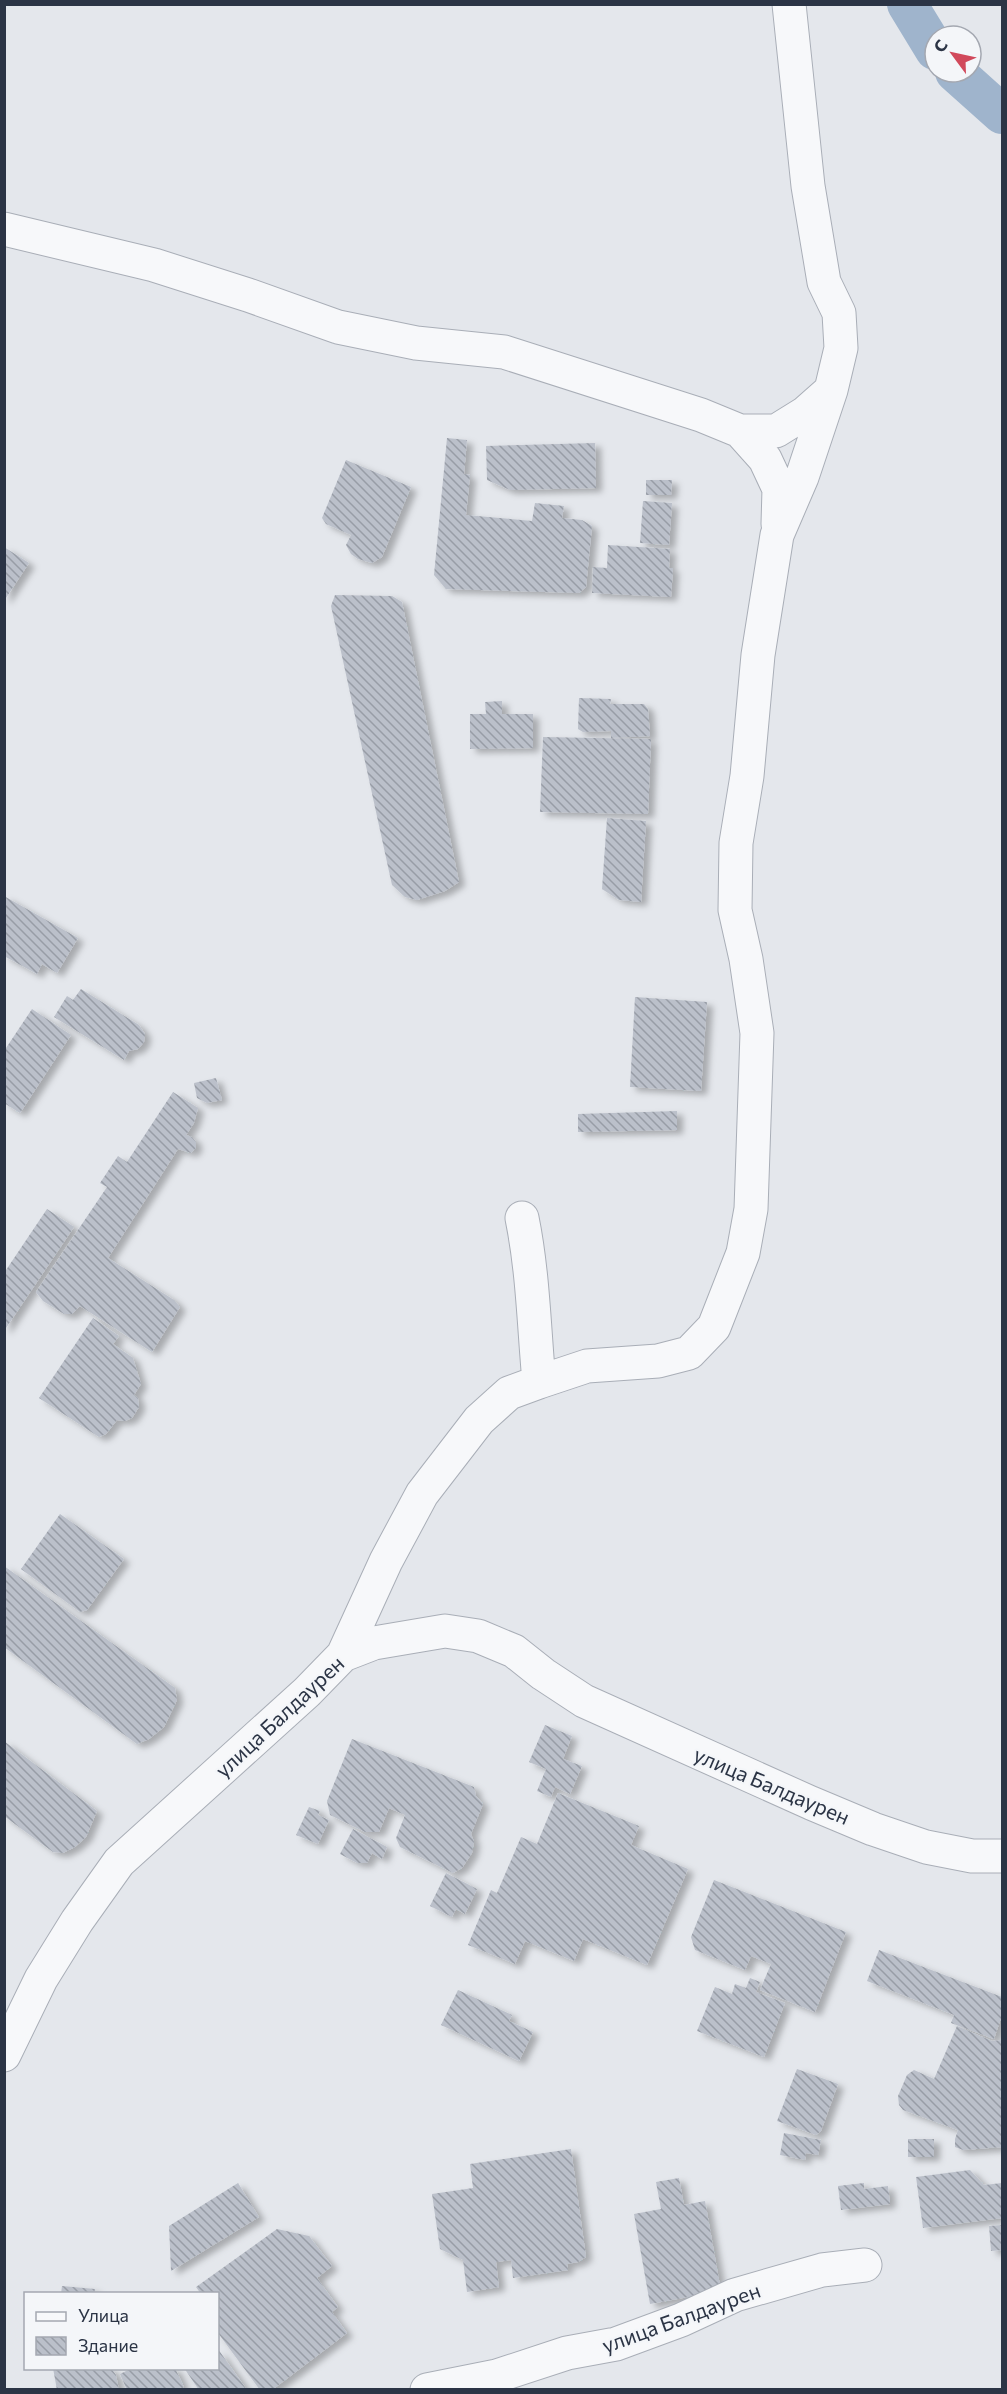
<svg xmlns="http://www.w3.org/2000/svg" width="1007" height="2394" viewBox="0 0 1007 2394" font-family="Commissioner,sans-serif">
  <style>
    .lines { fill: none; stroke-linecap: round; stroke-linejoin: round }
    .canal { stroke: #9fb4cc; stroke-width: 40 }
    .building { fill: url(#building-back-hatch); filter: url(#shadow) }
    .street-casing { stroke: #a9aeb7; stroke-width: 35 }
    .street { stroke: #f7f8fa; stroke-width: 33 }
    .labels { text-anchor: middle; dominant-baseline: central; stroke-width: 4.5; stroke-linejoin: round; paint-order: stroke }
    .street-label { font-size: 21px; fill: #2b3445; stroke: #f4f6f9 }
  </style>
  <defs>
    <pattern id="building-back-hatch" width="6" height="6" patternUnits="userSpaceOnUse" patternTransform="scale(1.5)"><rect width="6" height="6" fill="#bbc0ca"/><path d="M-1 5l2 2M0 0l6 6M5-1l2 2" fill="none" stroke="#989da6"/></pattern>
    <filter id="shadow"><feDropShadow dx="6" dy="4" stdDeviation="3" flood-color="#0004"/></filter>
  </defs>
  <rect width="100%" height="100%" fill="#e4e7ec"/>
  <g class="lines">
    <path class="canal" d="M907 4 935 50
      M955 72 1002 114"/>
  </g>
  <path class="building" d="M447 438 467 440 464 474 470 475 466 515 532 521 535 503 564 506 562 518 582 520 592 526 586 587 579 593 446 589 434 575Z
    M595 443 596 488 510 490 487 480 486 446Z
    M346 460 411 487 382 557 372 563 358 559 351 554 346 545 351 535 326 524 322 518Z
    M646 480H672L671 495H646Z
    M643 501 672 503 669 545 640 543Z
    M608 545 670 549 669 568H673L671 597 592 593 593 567 607 568Z
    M4 547 29 563 4 601Z
    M335 595 392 596 402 602 459 882 445 891 417 900 405 897 392 885 331 606Z
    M579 698 611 699 610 704H644L648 709 650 736 611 738V731L583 732 578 729Z
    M502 701V714H533V748L470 749V714H486L485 702Z
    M543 737 651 739 648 814 540 812Z
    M607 818 646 821 641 902 619 900 602 889Z
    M4 896 78 938 57 973 42 964 37 974 4 956Z
    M81 989 139 1025 145 1034 144 1042 138 1049 129 1051 124 1060 54 1017 67 996 73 1000Z
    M635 997 707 1002 701 1091 630 1087Z
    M32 1009 71 1035 20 1113 4 1103V1051Z
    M216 1078 222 1100 207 1103 197 1098 194 1083Z
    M173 1092 198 1108 194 1123 186 1135 192 1137 196 1142V1148L191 1153 178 1149 108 1258 174 1300 180 1307 152 1352 80 1306 72 1314H64L43 1301 36 1292 107 1187 100 1183 118 1156 127 1162Z
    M677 1111V1130L578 1132V1114Z
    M47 1209 74 1227 4 1331V1273Z
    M93 1318 119 1336 113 1344 133 1358 141 1384 134 1395 138 1398 139 1407 132 1418 125 1421 117 1420 106 1434 99 1437 39 1398Z
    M60 1514 124 1559 87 1610 80 1612 21 1569Z
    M4 1566 175 1688 177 1700 164 1727 149 1739 137 1744 4 1647Z
    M545 1725 572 1736 563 1759 582 1766 570 1794 555 1787 551 1797 537 1791 546 1769 529 1762Z
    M352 1739 474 1787 476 1796 483 1804 471 1834 474 1842 472 1853 462 1868 453 1873 400 1847 396 1838 405 1815 389 1808 379 1832H365L330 1815 327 1801Z
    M4 1741 97 1811 86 1837 75 1847 63 1853 53 1852 4 1816Z
    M558 1793 639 1826 631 1845 688 1869 647 1965 583 1939 574 1961 525 1941 515 1964 468 1945 491 1890 497 1893 521 1837 537 1844Z
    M309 1807 320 1811 318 1815 329 1820 318 1844 296 1835Z
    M353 1829 387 1847 382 1859 372 1853 367 1863H357L340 1854Z
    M446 1873 477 1889 465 1914 456 1909 452 1917 430 1906Z
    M714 1880 846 1932 815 2012 760 1990 771 1964 751 1956 745 1970 695 1950 691 1937Z
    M879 1950 1002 1997V2015L994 2039 951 2023 954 2015 867 1981Z
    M750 1978 760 1982 756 1992 785 2003 764 2057 697 2031 715 1987 732 1994 735 1984 746 1988Z
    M458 1990 512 2015 509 2021 533 2032 519 2061 441 2025Z
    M957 2026 992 2041 1002 2040V2147L963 2150 955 2147V2139L958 2130 903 2110 899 2105 898 2096 907 2075 914 2070 934 2079Z
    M797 2069 838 2084 821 2131 816 2135 777 2121Z
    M784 2133 821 2140 818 2155 806 2153 805 2160 780 2155Z
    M908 2139H934V2157H908Z
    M571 2149 586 2257 578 2262 567 2264 568 2270 513 2278 511 2260 496 2262 499 2287 467 2292 463 2260 440 2249 432 2194 473 2188 470 2164Z
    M970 2170 984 2185 1002 2183V2218L923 2228 916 2177Z
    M679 2178 684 2205 705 2201 721 2291 650 2304 634 2214 661 2209 656 2182Z
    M238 2183 259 2217 171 2271 169 2226Z
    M864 2183V2189L888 2186 890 2204 841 2210 838 2186Z
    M1002 2225V2250L991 2251 989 2226Z
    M277 2229 309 2236 332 2266 317 2278 338 2307 332 2312 347 2333 272 2390H260L218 2333V2294H201L196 2287Z
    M62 2286 95 2289 94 2294H61Z
    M218 2349 247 2390H199L184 2368H218Z
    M53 2368H111L116 2375 119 2390H57Z
    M132 2368H175L184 2387 178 2390H127L120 2374Z"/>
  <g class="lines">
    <defs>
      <path id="street" d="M4 229 154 265 248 295 338 327 416 343 504 352 701 415 740 431 765 459 779 489 778 524
        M740 431H776L805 413 831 390
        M539 1382 587 1366 658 1361 689 1353 714 1327 743 1253 751 1209 757 1033 746 959 735 910 736 843 747 776 758 655 777 535 802 477 831 390 841 348 839 313 824 282 808 186 789 4
        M343 1655 386 1561 422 1494 479 1420 509 1393 539 1382C534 1327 533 1272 522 1218
        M4 2055 41 1979 77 1921 119 1862 307 1692 343 1655 374 1643 445 1631 478 1636 514 1651 543 1674 584 1701 811 1803 873 1829 926 1847 972 1856H1002
        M427 2390 497 2376 567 2353 616 2344 681 2320 735 2295 822 2270 865 2265"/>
    </defs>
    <use href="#street" class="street-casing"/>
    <use href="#street" class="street"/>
  </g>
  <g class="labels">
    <g class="street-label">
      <text transform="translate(279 1716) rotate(-43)">улица Балдаурен</text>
      <text transform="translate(772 1785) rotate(23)">улица Балдаурен</text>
      <text transform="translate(681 2317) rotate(-20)">улица Балдаурен</text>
    </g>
  </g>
  <rect width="1007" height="2394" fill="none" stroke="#2b3445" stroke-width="12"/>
  <rect x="24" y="2292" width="195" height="78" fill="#f4f6f9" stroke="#a4a8b1" stroke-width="1.5"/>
  <rect x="36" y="2312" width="30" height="9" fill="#f7f8fa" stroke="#a4a8b1" stroke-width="1.5"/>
  <text x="78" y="2322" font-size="18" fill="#2b3445">Улица</text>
  <rect x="36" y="2337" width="30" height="18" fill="url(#building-back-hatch)" stroke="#a4a8b1" stroke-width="1.5"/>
  <text x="78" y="2352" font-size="18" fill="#2b3445">Здание</text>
  <g transform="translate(953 54) rotate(303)"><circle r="28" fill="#f4f6f9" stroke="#a4a8b1" stroke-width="1.5"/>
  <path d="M0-4.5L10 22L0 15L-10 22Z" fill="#d1495b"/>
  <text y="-9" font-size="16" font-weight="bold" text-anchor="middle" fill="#2b3445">С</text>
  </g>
</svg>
